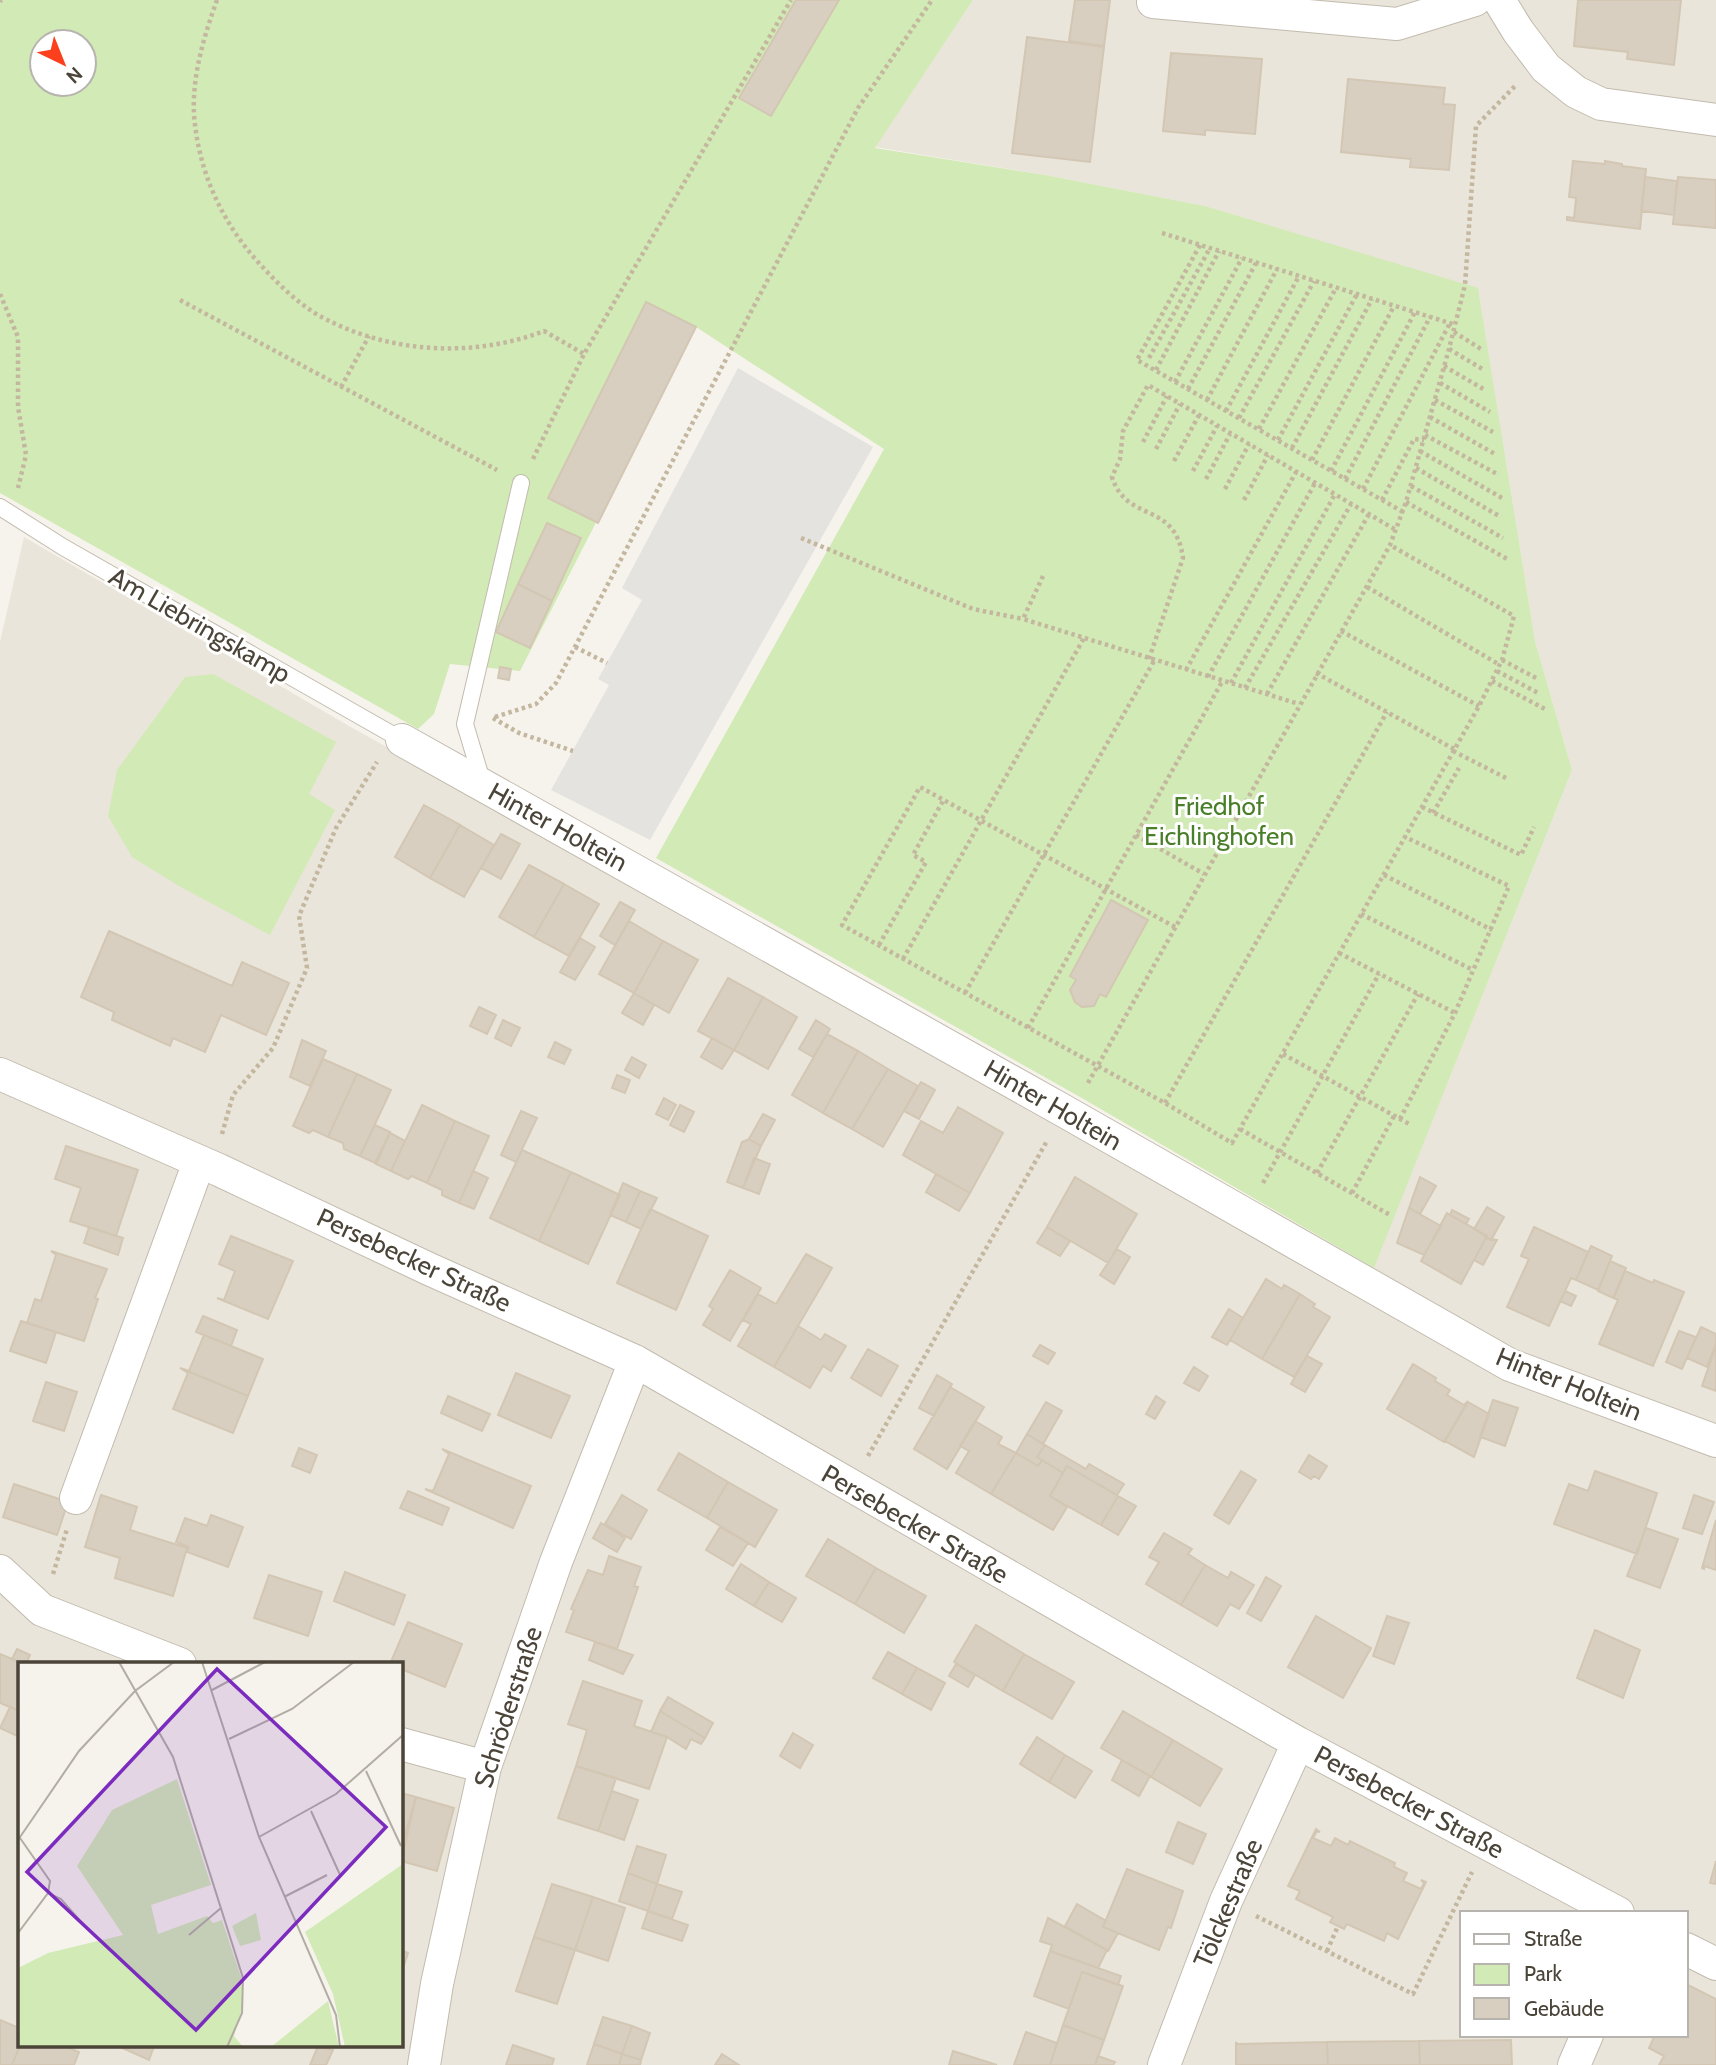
<svg xmlns="http://www.w3.org/2000/svg" width="1716" height="2065" viewBox="0 0 1716 2065" font-family="Cabin,sans-serif">
  <style>
    .residential { fill: #eae5da; fill-rule: evenodd }
    .green { fill: #d2eab5; fill-rule: evenodd }
    .parking { fill: #e5e3e0 }
    .building { fill: #d8cfc1; stroke: #d3c7b4; stroke-width: 2 }
    .lines { fill: none; stroke-linecap: round; stroke-linejoin: round }
    .lane-casing { stroke: #c2bbae; stroke-width: 18 }
    .street-casing { stroke: #c2bbae; stroke-width: 34 }
    .path { stroke: #c4b79f; stroke-width: 4.5; stroke-dasharray: 3.5 3.5; stroke-linecap: butt }
    .lane { stroke: #fff; stroke-width: 16 }
    .street { stroke: #fff; stroke-width: 32 }
    .labels { text-anchor: middle; dominant-baseline: central; stroke-width: 6; stroke-linejoin: round; paint-order: stroke }
    .street-label { font-size: 26px; fill: #4b4439; stroke: #fff }
    .park-label { font-size: 26px; fill: #4a7f2a; stroke: #fff }
    .inset-road { fill: none; stroke: #b2ada4; stroke-width: 2 }
    .view { fill: #7b2cbf; fill-opacity: 0.15; stroke: #7b2cbf; stroke-width: 3.5 }
    .inset-edge { fill: none; stroke: #4b4439; stroke-width: 3.5 }
  </style>
  <rect width="100%" height="100%" fill="#f6f3ec"/>
  <path class="residential" d="M973 0H1716V2065H0V642L24 537 349 726 903 1035 1097 1149 1362 1297 1572 770 1535 641 1478 289 1205 206 1045 175 875 147ZM19 1664H401V2046H19ZM1462 1913H1686V2035H1462Z"/>
  <path class="green" d="M0 0H973L875 148 1045 175 1205 206 1478 288 1535 641 1572 770 1374 1268 1080 1097 656 858 884 449 696 327 520 671 450 664 434 714 418 729 0 493ZM42 42H84V84H42Z
    M213 674 336 742 309 794 335 810 270 935 179 886 132 857 108 816 117 770 185 677Z"/>
  <path class="parking" d="M738 368 873 447 650 840 551 790 609 685 598 679 642 600 622 588Z"/>
  <path class="building" d="M796 0H839L771 116 739 98Z
    M1075 0H1110L1104 46 1069 41Z
    M1578 0H1681L1674 65 1627 59 1628 52 1574 46Z
    M1027 37 1104 47 1090 162 1012 153Z
    M1171 53 1262 59 1255 134 1205 130V135L1163 131Z
    M1348 79 1445 88 1443 104 1455 105 1449 170 1410 167 1411 159 1341 152Z
    M1573 161 1605 164V161L1622 164V166L1646 169 1640 229 1567 220V217L1574 218 1576 198 1569 197Z
    M1645 177 1677 181 1674 215 1641 211Z
    M1678 177 1716 180V228L1673 224Z
    M646 302 696 327 598 523 548 498Z
    M547 523 581 538 552 601 518 584Z
    M518 584 552 601 530 648 496 632Z
    M500 667 511 669 509 680 498 678Z
    M424 805 460 825 430 878 395 857Z
    M460 825 494 845 464 897 430 878Z
    M501 834 520 844 501 879 481 868Z
    M529 865 564 884 534 937 499 917Z
    M564 884 599 904 569 956 534 937Z
    M1111 900 1148 920 1106 997 1100 994 1094 1006 1082 1007 1075 1002 1070 990 1076 980 1070 976Z
    M620 902 635 910 615 945 600 936Z
    M629 921 663 941 634 993 599 974Z
    M109 931 232 986 242 962 289 983 266 1035 221 1015 205 1052 173 1038 170 1046 112 1020 114 1012 81 997Z
    M580 938 595 947 575 980 560 972Z
    M663 941 698 960 669 1013 634 993Z
    M728 978 763 997 734 1050 698 1031Z
    M634 993 654 1005 643 1025 622 1013Z
    M763 997 797 1017 768 1069 734 1050Z
    M479 1007 496 1015 487 1034 470 1026Z
    M503 1020 520 1028 511 1046 495 1038Z
    M816 1020 830 1029 813 1057 799 1049Z
    M827 1034 858 1051 823 1113 792 1095Z
    M712 1038 734 1050 722 1069 701 1057Z
    M302 1040 326 1051 310 1086 290 1077Z
    M555 1042 571 1050 564 1064 548 1057Z
    M858 1051 888 1069 852 1129 823 1113Z
    M632 1057 646 1065 639 1078 625 1070Z
    M323 1059 357 1074 328 1137 313 1130 309 1133 293 1126Z
    M888 1069 918 1086 883 1147 852 1129Z
    M357 1074 391 1090 360 1156 344 1149 343 1143 328 1137Z
    M617 1075 630 1080 625 1093 612 1088Z
    M921 1082 935 1090 919 1119 904 1111Z
    M664 1098 676 1105 668 1120 656 1114Z
    M422 1105 455 1121 427 1183 412 1176 408 1179 391 1171Z
    M680 1105 694 1112 684 1132 670 1125Z
    M958 1107 1003 1133 970 1193 903 1155 921 1121 943 1133Z
    M521 1111 537 1118 516 1162 501 1155Z
    M763 1114 775 1120 761 1146 749 1139Z
    M455 1121 489 1136 459 1203 442 1195V1190L427 1183Z
    M375 1125 390 1132 375 1163 360 1156Z
    M390 1133 405 1141 391 1171 376 1164Z
    M749 1139 761 1146 743 1188 727 1182 742 1142Z
    M66 1146 138 1170 116 1236 70 1221 81 1188 55 1179Z
    M522 1150 571 1172 539 1241 490 1218Z
    M754 1158 770 1164 759 1194 743 1188Z
    M473 1171 488 1178 474 1209 459 1203Z
    M571 1172 620 1195 588 1264 539 1241Z
    M936 1174 970 1193 959 1211 926 1192Z
    M1075 1177 1137 1214 1108 1263 1047 1227Z
    M1420 1177 1436 1186 1420 1214 1409 1208Z
    M623 1183 640 1191 626 1222 610 1215Z
    M640 1191 657 1198 641 1229 626 1222Z
    M1487 1207 1504 1217 1491 1240 1474 1229Z
    M1409 1208 1441 1226 1424 1255 1397 1243Z
    M650 1209 708 1236 676 1310 617 1283Z
    M1452 1210 1469 1219 1466 1224 1450 1215Z
    M1447 1213 1487 1236 1461 1284 1421 1261Z
    M89 1227 123 1238 118 1255 84 1243Z
    M1047 1227 1070 1241 1060 1256 1037 1243Z
    M1534 1227 1588 1252 1576 1280 1571 1278 1549 1326 1507 1307 1529 1259 1521 1256Z
    M231 1236 293 1261 268 1319 217 1298 224 1300 235 1271 219 1264Z
    M1486 1238 1497 1240 1483 1265 1474 1260Z
    M1591 1246 1612 1256 1598 1290 1576 1280Z
    M1117 1249 1130 1257 1114 1284 1100 1275Z
    M51 1251 107 1269 95 1298 98 1299 84 1341 27 1323 35 1299 41 1301 56 1255Z
    M806 1254 832 1268 774 1367 738 1346 751 1324 743 1320 758 1294 776 1304Z
    M1610 1261 1626 1268 1613 1298 1598 1291Z
    M730 1270 761 1288 730 1341 703 1325 713 1309 709 1306Z
    M1625 1271 1653 1283 1654 1280 1684 1292 1653 1366 1599 1344 1618 1300 1614 1298Z
    M1266 1279 1282 1289 1284 1285 1300 1294 1262 1359 1230 1340Z
    M1565 1291 1576 1296 1571 1306 1560 1301Z
    M1300 1294 1315 1304 1313 1307 1330 1317 1294 1377 1262 1359Z
    M1229 1309 1243 1318 1227 1345 1212 1337Z
    M203 1316 237 1330 231 1346 196 1332Z
    M21 1321 56 1332 46 1363 10 1351Z
    M798 1326 821 1340 825 1334 846 1346 831 1371 823 1366 810 1388 774 1367Z
    M1701 1327 1716 1334V1344L1707 1367 1687 1358Z
    M1679 1331 1696 1337 1682 1369 1666 1362Z
    M204 1335 263 1359 248 1396 180 1368 189 1371Z
    M1040 1345 1055 1353 1048 1364 1033 1356Z
    M1716 1346V1391L1702 1386Z
    M868 1349 898 1366 881 1396 851 1378Z
    M1307 1356 1322 1364 1305 1392 1291 1384Z
    M1413 1364 1436 1378 1435 1381 1450 1390 1447 1395 1464 1405 1468 1401 1444 1442 1387 1409Z
    M1194 1367 1208 1376 1199 1391 1184 1383Z
    M180 1368 248 1396 233 1433 173 1409 188 1373Z
    M516 1373 570 1396 551 1438 498 1415Z
    M937 1375 952 1384 934 1416 919 1408Z
    M46 1382 77 1392 64 1431 33 1421Z
    M950 1387 984 1407 947 1469 914 1449Z
    M448 1396 490 1414 482 1431 441 1413Z
    M1156 1396 1165 1402 1155 1419 1146 1414Z
    M1493 1400 1518 1408 1505 1446 1480 1437Z
    M1046 1402 1062 1411 1043 1444 1027 1434Z
    M1468 1402 1489 1414 1474 1457 1445 1441Z
    M975 1421 1002 1437 998 1444 1016 1453 991 1494 956 1473 969 1451 960 1446Z
    M1027 1434 1045 1445 1037 1457 1042 1460 1038 1466 1016 1453Z
    M1045 1445 1086 1469 1089 1464 1124 1484 1117 1495 1067 1466 1063 1473 1037 1457Z
    M299 1448 317 1455 310 1473 292 1466Z
    M442 1449 531 1486 513 1528 425 1489 433 1491 449 1454Z
    M679 1453 728 1482 707 1518 658 1490Z
    M1016 1453 1038 1466 1042 1460 1063 1473 1050 1496 1067 1507 1053 1530 991 1494Z
    M1309 1455 1327 1466 1319 1479 1314 1476 1311 1479 1299 1472Z
    M1067 1466 1118 1496 1101 1525 1050 1496Z
    M1241 1471 1256 1480 1229 1524 1214 1515Z
    M1595 1471 1657 1493 1637 1554 1554 1524 1569 1484 1588 1491Z
    M728 1482 777 1510 755 1547 707 1518Z
    M14 1484 68 1502 57 1535 3 1517Z
    M408 1491 449 1508 442 1525 400 1508Z
    M101 1495 137 1507 130 1530 187 1548 173 1596 115 1578 120 1558 85 1547Z
    M622 1495 647 1510 631 1539 605 1524Z
    M1694 1495 1714 1502 1702 1534 1683 1528Z
    M1118 1496 1136 1506 1118 1535 1101 1525Z
    M211 1515 243 1527 228 1567 187 1552 189 1547 176 1542 185 1518 207 1526Z
    M1716 1520V1570L1704 1566V1569L1702 1568Z
    M601 1523 625 1538 617 1552 593 1538Z
    M720 1527 748 1543 733 1566 706 1550Z
    M1646 1528 1678 1539 1660 1588 1627 1576Z
    M1164 1533 1192 1549 1188 1554 1205 1565 1181 1605 1146 1584 1159 1562 1149 1557Z
    M828 1539 876 1568 855 1604 806 1576Z
    M609 1556 641 1567 634 1586 638 1587 617 1649 566 1632 574 1610 571 1609 588 1570 603 1575Z
    M741 1564 769 1582 754 1606 726 1589Z
    M1205 1565 1228 1578 1231 1572 1254 1585 1239 1609 1230 1604 1217 1626 1181 1605Z
    M876 1568 926 1596 904 1633 855 1604Z
    M345 1572 405 1595 394 1625 334 1601Z
    M269 1575 322 1592 308 1636 254 1618Z
    M1266 1577 1281 1586 1261 1621 1247 1613Z
    M769 1582 796 1598 782 1622 754 1606Z
    M1316 1616 1371 1648 1343 1698 1288 1667Z
    M1387 1616 1409 1623 1394 1664 1373 1656Z
    M408 1622 462 1644 445 1687 401 1669V1664H390Z
    M976 1625 1024 1654 1003 1691 954 1662Z
    M1595 1630 1640 1650 1623 1698 1577 1678Z
    M595 1642 633 1655 623 1674 589 1660Z
    M17 1649 30 1655 26 1664 12 1659Z
    M888 1652 917 1668 902 1694 873 1678Z
    M0 1654 24 1664H19V1711L0 1703Z
    M1024 1654 1074 1682 1052 1719 1003 1691Z
    M956 1664 975 1675 968 1687 949 1676Z
    M917 1668 945 1683 931 1710 902 1694Z
    M583 1681 642 1701 634 1726 667 1737 649 1789 576 1766 587 1730 568 1724Z
    M668 1697 713 1723 705 1738 660 1711Z
    M10 1707 19 1711V1737L0 1728Z
    M660 1711 705 1738 701 1744 691 1739 686 1749 667 1737 651 1732Z
    M1123 1711 1173 1740 1151 1777 1101 1748Z
    M793 1733 813 1745 800 1768 780 1756Z
    M1037 1737 1065 1755 1049 1782 1020 1764Z
    M1173 1740 1222 1769 1200 1806 1151 1777Z
    M1065 1755 1092 1771 1075 1798 1049 1782Z
    M1122 1760 1150 1776 1139 1796 1112 1780Z
    M576 1766 616 1778 598 1831 558 1818Z
    M612 1791 638 1800 624 1840 598 1831Z
    M401 1793 416 1797 404 1839 401 1838Z
    M416 1797 454 1808 437 1871 401 1861Z
    M1178 1822 1206 1834 1193 1864 1166 1852Z
    M1316 1829 1320 1832 1317 1831 1313 1838 1331 1846 1335 1838 1348 1845 1350 1841 1395 1863 1394 1867 1407 1873 1403 1881 1421 1889 1424 1883 1421 1880 1426 1882 1398 1939 1387 1933 1384 1941 1347 1924 1344 1929 1330 1922 1333 1917 1296 1899 1300 1891 1288 1886Z
    M637 1846 666 1855 657 1884 628 1873Z
    M1716 1861V1884L1710 1883Z
    M1127 1869 1183 1891 1171 1928 1168 1927 1159 1950 1103 1927Z
    M628 1873 657 1884 648 1911 619 1901Z
    M552 1884 593 1897 575 1950 534 1937Z
    M657 1884 682 1892 672 1919 648 1911Z
    M593 1897 625 1908 608 1961 575 1950Z
    M1077 1904 1106 1921 1103 1927 1118 1933 1108 1951 1065 1926Z
    M648 1911 688 1925 682 1941 642 1928Z
    M1048 1918 1107 1950 1098 1968 1050 1951 1052 1945 1040 1941Z
    M534 1937 575 1950 557 2004 516 1991Z
    M401 1950 408 1953 402 1971H401Z
    M1050 1951 1121 1976 1118 1985 1082 1972 1069 2009 1034 1996Z
    M1082 1972 1123 1986 1104 2040 1063 2025Z
    M1686 1984 1716 1999V2065H1659L1664 2056 1649 2048 1655 2035H1686Z
    M603 2017 632 2026 622 2054 594 2044Z
    M0 2020 19 2028 20 2046 12 2065H0Z
    M1063 2025 1104 2040 1095 2065H1050Z
    M632 2026 650 2033 641 2060 622 2054Z
    M1026 2032 1057 2043 1050 2065H1014Z
    M1511 2040 1512 2065H1420L1419 2041Z
    M1419 2041 1420 2065H1328L1327 2042Z
    M1236 2042 1237 2044 1327 2042 1328 2065H1236Z
    M594 2044 622 2054 619 2065H587Z
    M513 2045 554 2059 552 2065H506Z
    M20 2046H64L79 2052 74 2065H12Z
    M118 2046H154L149 2060Z
    M318 2046 333 2050 326 2065H310Z
    M953 2051 997 2065H949Z
    M622 2054 641 2060 640 2065H619Z
    M722 2054 739 2065H715Z
    M1098 2056 1115 2062 1113 2065H1095Z"/>
  <g class="lines">
    <defs>
      <path id="lane" d="M0 507 63 547 402 740
        M483 784 465 724 521 483"/>
      <path id="street" d="M1499 0 1518 31 1546 68 1576 92 1601 104 1716 120
        M1153 2 1397 24 1475 0
        M402 740 1064 1111 1510 1365 1716 1441
        M0 1074 219 1170 429 1269 635 1361 1298 1743 1618 1913
        M76 1498 199 1162
        M0 1571 42 1610 180 1664
        M401 1744 485 1767
        M1686 1949 1716 1964
        M424 2065 437 1984 485 1767 556 1562 635 1361
        M1164 2065 1226 1901 1298 1743
        M1574 2065 1587 2035"/>
    </defs>
    <use href="#lane" class="lane-casing"/>
    <use href="#street" class="street-casing"/>
    <path class="path" d="M217 0C204 36 192 76 194 114 198 170 221 221 258 262 276 282 295 301 318 315 386 353 471 359 544 331L584 354
      M0 2 1 0
      M1162 233 1456 325
      M1200 245 1137 360 1403 512
      M0 294 18 337V407L26 455 18 488
      M180 300 497 470
      M1454 332 1481 349
      M1449 349 1484 370
      M1149 358 1210 248
      M1444 366 1485 390
      M1156 370 1219 251
      M1175 382 1242 258
      M1440 383 1490 412
      M341 387 369 336
      M1188 389 1256 263
      M1207 400 1277 269
      M1435 400 1493 432
      M1226 411 1299 276
      M1430 417 1495 454
      M1239 418 1314 281
      M1259 429 1336 288
      M1425 435 1499 475
      M1278 440 1357 294
      M1143 442 1167 396
      M1292 448 1372 299
      M1156 449 1180 404
      M1420 451 1502 498
      M533 459 584 354 791 0
      M1312 460 1394 306
      M1174 461 1199 415
      M1416 468 1501 517
      M1193 471 1217 426
      M1331 471 1415 312
      M1206 479 1230 434
      M1345 479 1430 317
      M1411 486 1503 538
      M1225 489 1249 444
      M1363 489 1450 323
      M1244 500 1268 455
      M1382 500 1414 439 1424 440
      M1406 502 1509 560
      M801 538 973 609 1023 619
      M1043 576 1023 619 1299 704
      M1367 587 1500 665
      M1341 631 1479 706
      M575 647 607 663
      M1149 659 1183 558C1175 500 1127 524 1112 477L1120 459 1123 431 1148 385 1396 530
      M1502 660 1538 679
      M1186 670 1296 472
      M1497 671 1540 694
      M1316 673 1454 749
      M1208 677 1315 483
      M1492 681 1545 709
      M1231 683 1335 494
      M1245 688 1351 504
      M1267 694 1369 514
      M495 717 536 704 556 683 858 108 932 0
      M493 718 519 733 573 751
      M1453 751 1508 779
      M1422 807 1521 855 1534 827
      M1433 813 1459 768
      M1136 835 1204 874
      M1384 875 1492 930
      M1361 914 1473 970
      M1175 927 920 787 842 925 1165 1103 1232 1143 1479 706 1502 660 1514 616 1390 545
      M879 945 926 862 913 855 944 799
      M1339 953 1455 1013
      M903 959 1084 638
      M965 993 1154 661
      M1028 1028 1223 680
      M1283 1054 1411 1125
      M1088 1083 1390 545 1406 502 1449 349 1465 285 1476 126 1515 86
      M1165 1103 1387 712
      M1400 1119 1455 1013 1509 886 1405 837
      M1240 1129 1390 1215
      M222 1134 233 1095 273 1048 307 968 299 916 336 828 377 762
      M1317 1173 1418 994
      M1263 1183 1379 974
      M1352 1193 1394 1116
      M868 1456 1047 1141
      M53 1574 67 1529
      M1256 1916 1413 1994 1472 1872
      M1327 1951 1338 1926"/>
    <use href="#lane" class="lane"/>
    <use href="#street" class="street"/>
  </g>
  <g class="labels">
    <g class="street-label">
      <text transform="translate(200 625) rotate(30)">Am Liebringskamp</text>
      <text transform="translate(558 827) rotate(29)">Hinter Holtein</text>
      <text transform="translate(1053 1105) rotate(30)">Hinter Holtein</text>
      <text transform="translate(414 1260) rotate(25)">Persebecker Straße</text>
      <text transform="translate(1569 1384) rotate(22)">Hinter Holtein</text>
      <text transform="translate(915 1524) rotate(30)">Persebecker Straße</text>
      <text transform="translate(508 1707) rotate(-72)">Schröderstraße</text>
      <text transform="translate(1409 1802) rotate(28)">Persebecker Straße</text>
      <text transform="translate(1228 1903) rotate(-67)">Tölckestraße</text>
    </g>
    <g class="park-label">
      <text x="1219" y="806">Friedhof<tspan x="1219" dy="30">Eichlinghofen</tspan></text>
    </g>
  </g>
  <g transform="translate(18 1662)">
    <rect width="385" height="385" fill="#f6f3ec"/>
    <path d="M159 117 193 223 133 243 140 272 189 254 195 261 204 258 224 318V346L216 374 225 385H0V306L30 291 105 273 59 204 94 148ZM385 202V385H327L315 332 287 270ZM238 251 243 278 222 284 214 264ZM310 339 321 385H253Z" fill="#d2eab5"/>
    <path class="inset-road" d="M101 0 155 95 225 316 224 351 209 385M184 0 241 175 318 353 322 385M194 28 247 0M211 77 274 47 336 0M348 109 383 184M293 149 323 215M241 175 318 132 385 73M0 178 61 89 117 29 156 0M30 231 43 237 65 262M266 235 309 213M0 271 30 231 32 219 2 176M171 273 203 246"/>
    <path class="view" d="M199 7 368 165 178 368 9 210Z"/>
    <rect width="385" height="385" class="inset-edge"/>
  </g>
  <rect x="1460" y="1911" width="228" height="126" fill="#ffffff" stroke="#b7b4b0" stroke-width="2"/>
  <rect x="1474" y="1934" width="35" height="10" fill="#ffffff" stroke="#b7b4b0" stroke-width="2"/>
  <text x="1524" y="1946" font-size="21" fill="#4b4439">Straße</text>
  <rect x="1474" y="1964" width="35" height="21" fill="#d2eab5" stroke="#b7b4b0" stroke-width="2"/>
  <text x="1524" y="1981" font-size="21" fill="#4b4439">Park</text>
  <rect x="1474" y="1998" width="35" height="21" fill="#d8cfc1" stroke="#b7b4b0" stroke-width="2"/>
  <text x="1524" y="2016" font-size="21" fill="#4b4439">Gebäude</text>
  <g transform="translate(63 63) rotate(137)"><circle r="33" fill="#ffffff" stroke="#b7b4b0" stroke-width="2"/>
  <path d="M0-5L12 26L0 18L-12 26Z" fill="#fc3f1d"/>
  <text y="-10" font-size="19" font-weight="bold" text-anchor="middle" fill="#4b4439">N</text>
  </g>
</svg>
